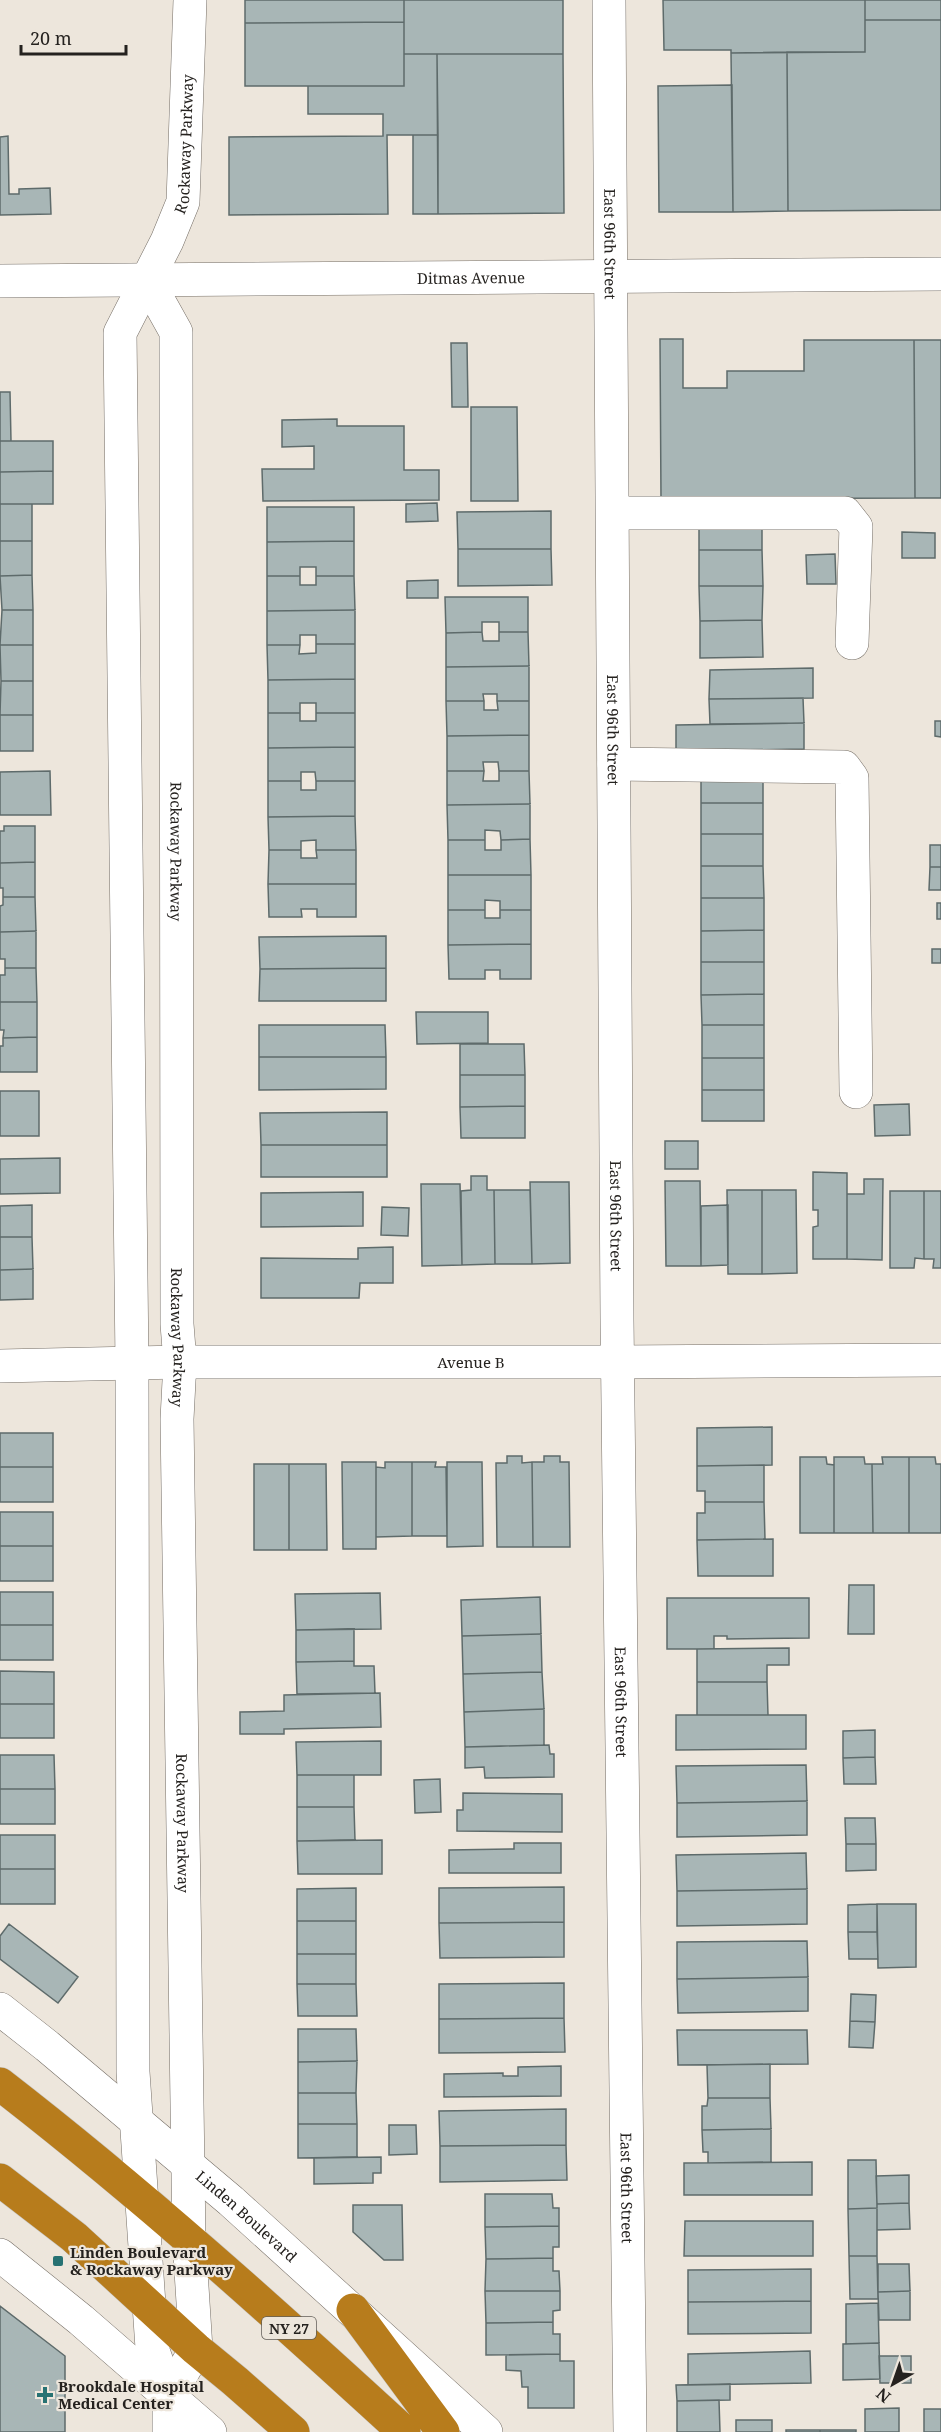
<svg xmlns="http://www.w3.org/2000/svg" width="941" height="2432" viewBox="0 0 941 2432" font-family="'Noto Serif',serif">
  <style>
    .building { fill: #a8b6b6; stroke: #5e6b6b; stroke-width: 1.5 }
    .lines { fill: none; stroke-linecap: round; stroke-linejoin: round }
    .minor-casing { stroke: #756e66; stroke-width: 34 }
    .highway-casing { stroke: #c6c6c5; stroke-width: 34 }
    .minor { stroke: #fff; stroke-width: 33 }
    .highway { stroke: #b77c1c; stroke-width: 33 }
    .poi-dot { fill: #277273; stroke: #ede6dc; stroke-width: 2 }
    .labels { text-anchor: middle; dominant-baseline: central; stroke-width: 4.5; stroke-linejoin: round; paint-order: stroke }
    .shield { fill: #ede6dc; stroke: #615d58; stroke-width: 1.5 }
    .shield-label { font-size: 14px; font-weight: bold; fill: #25221f }
    .street-label { font-size: 15px; fill: #25221f; stroke: #ede6dc }
    .poi-label { font-size: 15px; font-weight: bold; fill: #25221f; stroke: #ede6dc; text-anchor: start }
  </style>
  <rect width="100%" height="100%" fill="#ede6dc"/>
  <path class="building" d="M245 0H404V22L245 23Z
    M404 0H563V54H404Z
    M663 0H865V52L731 53V50H664Z
    M865 0H941V20H865Z
    M865 20H941V210L788 211 787 52H865Z
    M404 22V86H245V23Z
    M787 52 788 211 733 212 731 53Z
    M404 54H437L438 135H387L388 214 229 215V137L383 136V114H308V86H404Z
    M437 54H563L564 213 438 214Z
    M732 85 733 212H659L658 86Z
    M413 135H438V214H413Z
    M8 136 9 194H19V189L50 188 51 214 0 215V137Z
    M660 339H683V388H727V371H804V340H914L915 498 661 499Z
    M914 340H941V498H915Z
    M451 343H467L468 407H452Z
    M0 392H10L11 441H0Z
    M471 407H517L518 501H471Z
    M337 419V426H404V470H439V500L263 501 262 469H314V446L282 447V420Z
    M0 441H53V471L0 472Z
    M53 471V504H0V472Z
    M437 503 438 521 406 522V504Z
    M0 504H32V541H0Z
    M267 507H354V541L267 542Z
    M551 511V549H458L457 512Z
    M699 515H762V550H699Z
    M902 532 935 533V558H902Z
    M0 541H32V575L0 576Z
    M354 541V576H316V567H300V576H267V542Z
    M458 549H551L552 585 458 586Z
    M699 550H762L763 586H699Z
    M835 554 836 584H807L806 555Z
    M32 575 33 610H2L0 576Z
    M267 576H300V585H316V576H354L355 610 267 611Z
    M438 580V598H407V581Z
    M699 586H763L762 620 700 621Z
    M445 597H528V632H499V622H482V632L446 633Z
    M2 610H33V645H0Z
    M355 610V644H316V635H300V645H267V611Z
    M762 620 763 657 700 658V621Z
    M482 632 483 641H499V632H528L529 666 446 667V633Z
    M316 644H355V679L268 680 267 645H300L299 654 316 653Z
    M0 645H33V681H1Z
    M529 666V701H497V694H483L484 701H446V667Z
    M813 668V698L709 699 710 670Z
    M355 679V713H316V703H300V713H268V680Z
    M1 681H33V715H0Z
    M803 698 804 723 710 724 709 699Z
    M446 701H484V710H498L497 701H529V735L447 736Z
    M268 713H300V721H316V713H355V747L268 748Z
    M0 715H33V751H0Z
    M935 721H941V737L935 736Z
    M804 723V749L676 751V725Z
    M529 735V771H499L498 762H483L484 771H447V736Z
    M355 747V781H316L315 772H301V781H268V748Z
    M50 771 51 815H0V772Z
    M447 771H484L483 781H499V771H529L530 804 447 805Z
    M701 771H763V803H701Z
    M268 781H301V790H316V781H355V816L268 817Z
    M701 803H763V834H701Z
    M530 804V839L501 840 500 831 485 830V840H448L447 805Z
    M355 816 356 850H316V840L301 841V850H269L268 817Z
    M4 826H35V862L0 863V831H4Z
    M701 834H763V866H701Z
    M530 839 531 875H448V840H485V850H501V840Z
    M930 845H941V867H930Z
    M269 850H301V858H317L316 850H356V884H268Z
    M35 862V897H3V888H0V863Z
    M701 866H763L764 898H701Z
    M930 867H941V890H929Z
    M448 875H531V910H500V901L485 900V910H448Z
    M268 884H356V917H317V909H301L302 917H269Z
    M3 897H35L36 931 0 932V906L3 905Z
    M701 898H764V930L701 931Z
    M937 903H941V919H937Z
    M448 910H485V918H500V910H531V944L448 945Z
    M764 930V962H701V931Z
    M36 931V968H5V959H0V932Z
    M386 936V968L260 969 259 937Z
    M531 944V979H500V970H485V979H449L448 945Z
    M932 949H941V963H932Z
    M701 962H764V994L701 995Z
    M5 968H36L37 1002H0V975H5Z
    M386 968V1001H259L260 969Z
    M764 994V1025H702L701 995Z
    M0 1002H37V1037L3 1038 4 1030H0Z
    M416 1012H488V1043L417 1044Z
    M259 1025H385L386 1057H259Z
    M702 1025H764V1058H702Z
    M37 1037V1072H0V1046H3V1038Z
    M460 1044H524L525 1075H460Z
    M259 1057H386V1089L259 1090Z
    M702 1058H764V1090H702Z
    M460 1075H525V1106L460 1107Z
    M702 1090H764V1121H702Z
    M0 1091H39V1136H0Z
    M909 1104 910 1135 875 1136 874 1105Z
    M525 1106V1138H461L460 1107Z
    M387 1112V1145H261L260 1113Z
    M665 1141H698V1169H665Z
    M261 1145H387V1177H261Z
    M60 1158V1193L0 1194V1159Z
    M813 1172 847 1173V1259H813V1227L818 1226V1210H813Z
    M471 1176H487V1190H494L495 1264 462 1265 461 1191 471 1190Z
    M864 1179H883L882 1260 847 1259V1194H864Z
    M665 1181H700L701 1266H666Z
    M530 1182H569L570 1263 532 1264Z
    M421 1184H460L462 1265 422 1266Z
    M494 1190H530L532 1264H495Z
    M727 1190H762V1274H728Z
    M762 1190H796L797 1273 762 1274Z
    M890 1191H924V1259L915 1258 914 1268H890Z
    M924 1191H941V1268H933L934 1259H924Z
    M363 1192V1226L261 1227V1193Z
    M32 1205V1237H0V1206Z
    M728 1205V1265L701 1266V1206Z
    M382 1207 409 1208 408 1236 381 1235Z
    M0 1237H32L33 1269 0 1270Z
    M393 1247V1283H360L359 1298H261V1258L358 1259V1248Z
    M33 1269V1299L0 1300V1270Z
    M772 1427V1465L697 1466V1428Z
    M0 1433H53V1467H0Z
    M507 1456H522V1463L532 1462 533 1547H497L496 1463H507Z
    M544 1456H560V1462H569L570 1547H533L532 1462H544Z
    M800 1457H826L827 1464 834 1465V1533H800Z
    M834 1457H864L865 1464H872L873 1533H834Z
    M882 1457H909V1533H873L872 1464H883Z
    M909 1457H935L936 1464H941V1533H909Z
    M342 1462H376V1549H343Z
    M385 1462H412V1536L376 1537V1467L385 1468Z
    M412 1462H436L435 1467H446L447 1536H412Z
    M447 1462H482L483 1546 447 1547Z
    M254 1464H289V1550H254Z
    M289 1464H326L327 1550H289Z
    M764 1465V1502H705V1491H697V1466Z
    M0 1467H53V1502H0Z
    M705 1502H764L765 1539 697 1540V1513H705Z
    M0 1512H53V1546H0Z
    M773 1539V1576H698L697 1540Z
    M0 1546H53V1581H0Z
    M849 1585H874V1634H848Z
    M0 1592H53V1625H0Z
    M380 1593 381 1629 296 1630 295 1594Z
    M540 1597 541 1634 462 1636 461 1600Z
    M667 1598H809V1638L727 1639V1636H714V1649H667Z
    M0 1625H53V1660H0Z
    M354 1629V1661L296 1662V1630Z
    M541 1634 542 1672 463 1674 462 1636Z
    M789 1648V1665H767V1682H697V1649Z
    M354 1661V1666H374L375 1693 297 1694 296 1662Z
    M0 1671 54 1672V1704H0Z
    M542 1672 544 1709 464 1712 463 1674Z
    M697 1682H767L768 1715H697Z
    M380 1693 381 1727 284 1729V1734H240V1712L284 1711V1695Z
    M0 1704H54V1738H0Z
    M544 1709V1745L465 1747 464 1712Z
    M676 1715H806V1749L676 1750Z
    M875 1730V1757L843 1758V1731Z
    M381 1741V1775H297L296 1742Z
    M549 1745 550 1754H554V1777L485 1778 484 1767 465 1768V1747Z
    M0 1755H54L55 1789H0Z
    M875 1757 876 1784H844L843 1758Z
    M806 1765 807 1801 677 1803 676 1766Z
    M297 1775H354V1807H297Z
    M440 1779 441 1812 415 1813 414 1780Z
    M0 1789H55V1824H0Z
    M463 1793 562 1794V1832L457 1831V1810H463Z
    M807 1801V1835L677 1837V1803Z
    M297 1807H354L355 1840 297 1841Z
    M845 1818H875L876 1844H846Z
    M0 1835H55V1869H0Z
    M382 1840V1874H298L297 1841Z
    M514 1843H561V1873H449V1850L514 1849Z
    M846 1844H876V1870L846 1871Z
    M806 1853 807 1889 677 1891 676 1855Z
    M0 1869H55V1904H0Z
    M564 1887V1922L439 1923V1888Z
    M356 1888V1921H297V1889Z
    M807 1889V1924L677 1926V1891Z
    M877 1904V1932H848V1905Z
    M877 1904H916V1967L878 1968Z
    M297 1921H356V1954H297Z
    M564 1922V1957L440 1958 439 1923Z
    M9 1924 78 1977 58 2003 0 1959V1936Z
    M848 1932H877L878 1959H849Z
    M807 1941 808 1977 677 1979V1942Z
    M297 1954H356V1984H297Z
    M808 1977V2011L678 2013 677 1979Z
    M564 1983V2018L439 2019V1984Z
    M297 1984H356L357 2016H298Z
    M851 1994 876 1995 875 2022 850 2021Z
    M564 2018 565 2052 439 2053V2019Z
    M850 2021 875 2022 873 2048 849 2047Z
    M298 2029H356L357 2061 298 2062Z
    M677 2030H807L808 2064 678 2065Z
    M357 2061 356 2093H298V2062Z
    M770 2064V2098H708L707 2065Z
    M561 2066V2096L444 2097V2074L503 2073V2076H518V2067Z
    M298 2093H356L357 2124H298Z
    M708 2098H770L771 2129 702 2130V2106H707Z
    M566 2109V2145L440 2146 439 2111Z
    M298 2124H357V2157L298 2158Z
    M389 2125H416L417 2154 389 2155Z
    M771 2129V2162L708 2163V2152H703L702 2130Z
    M566 2145 567 2180 440 2182V2146Z
    M381 2157V2173H373V2183L314 2184V2158Z
    M848 2160H876L877 2208 848 2209Z
    M812 2162V2195H684V2163Z
    M909 2175V2203L877 2204 876 2176Z
    M485 2194H552L553 2208H559V2226L485 2227Z
    M909 2203 910 2229 877 2230V2204Z
    M353 2205H402L403 2260H384L353 2232Z
    M877 2208V2256H849L848 2209Z
    M685 2221H813V2256H684Z
    M559 2226V2247H553V2258L486 2259 485 2227Z
    M849 2256H877L878 2299H850Z
    M553 2258V2271H559L560 2291H485L486 2259Z
    M878 2264H909L910 2291 878 2292Z
    M811 2269V2301L688 2302V2270Z
    M485 2291H560V2310L553 2311V2322L486 2323Z
    M910 2291V2320H879L878 2292Z
    M811 2301V2333L688 2334V2302Z
    M878 2303 879 2343 846 2344V2304Z
    M0 2306 65 2356V2432H0Z
    M553 2322V2334H560V2354L486 2355V2323Z
    M879 2343 880 2379 843 2380V2344Z
    M810 2351 811 2383 688 2385V2354Z
    M560 2354V2361H574V2408H528V2387H522L521 2371 506 2370V2355Z
    M879 2356H911V2383H880Z
    M730 2384V2400L677 2401 676 2385Z
    M719 2400 720 2432H677V2401Z
    M899 2408V2432H865V2409Z
    M924 2409H941V2432H924Z
    M736 2420H772V2432H736Z
    M786 2430H820V2432H786Z
    M820 2430H856V2432H820Z"/>
  <g class="lines">
    <defs>
      <g id="minor">
        <path id="s1" d="M609 0 617 1319 630 2432"/>
        <path id="s2" d="M147 280 176 332 177 1324 180 1362 177 1419 189 2240 196 2349 169 2396"/>
        <path id="s3" d="M0 281 941 274"/>
        <path d="M613 513H845L856 527 852 643"/>
        <path d="M614 764 844 767 852 778 856 1092"/>
        <path id="s4" d="M0 1366 180 1362H617L941 1360"/>
        <path id="s5" d="M0 2009 47 2046 231 2201 486 2432"/>
        <path d="M0 2255 81 2320 210 2432"/>
        <path id="s6" d="M169 2432V2396L152 2348 133 2072 132 1363 120 333 167 241 183 202 190 0"/>
      </g>
      <path id="highway" d="M0 2084C141 2193 273 2312 404 2432
        M0 2180 74 2237 196 2349 235 2381 293 2432
        M353 2310 443 2432"/>
    </defs>
    <use href="#minor" class="minor-casing"/>
    <use href="#highway" class="highway-casing"/>
    <use href="#minor" class="minor"/>
    <use href="#highway" class="highway"/>
  </g>
  <g class="poi-dot">
    <rect x="52" y="2255" width="12" height="12" rx="3"/>
    <path d="M42 2386h6v6h6v6h-6v6h-6v-6h-6v-6h6z"/>
  </g>
  <g class="labels">
    <rect class="shield" x="262" y="2317" width="54" height="22" rx="4.5"/>
    <g class="shield-label">
      <text x="289" y="2328">NY 27</text>
    </g>
    <g class="street-label">
      <text stroke="none"><textPath href="#s6" startOffset="2306">Rockaway Parkway</textPath></text>
      <text stroke="none"><textPath href="#s1" startOffset="244">East 96th Street</textPath></text>
      <text stroke="none"><textPath href="#s3" startOffset="471">Ditmas Avenue</textPath></text>
      <text stroke="none"><textPath href="#s1" startOffset="730">East 96th Street</textPath></text>
      <text stroke="none"><textPath href="#s2" startOffset="579">Rockaway Parkway</textPath></text>
      <text stroke="none"><textPath href="#s1" startOffset="1216">East 96th Street</textPath></text>
      <text stroke="none"><textPath href="#s2" startOffset="1065">Rockaway Parkway</textPath></text>
      <text stroke="none"><textPath href="#s4" startOffset="471">Avenue B</textPath></text>
      <text stroke="none"><textPath href="#s1" startOffset="1702">East 96th Street</textPath></text>
      <text stroke="none"><textPath href="#s2" startOffset="1551">Rockaway Parkway</textPath></text>
      <text stroke="none"><textPath href="#s1" startOffset="2188">East 96th Street</textPath></text>
      <text stroke="none"><textPath href="#s5" startOffset="322">Linden Boulevard</textPath></text>
    </g>
    <g class="poi-label">
      <text x="70" y="2252">Linden Boulevard<tspan x="70" dy="17">&amp; Rockaway Parkway</tspan></text>
      <text x="58" y="2386">Brookdale Hospital<tspan x="58" dy="17">Medical Center</tspan></text>
    </g>
  </g>
  <g transform="translate(893 2384) rotate(220)" stroke="#ede6dc" stroke-width="4.5" paint-order="stroke">
  <path d="M0-4.5L10 22L0 15L-10 22Z" fill="#25221f"/>
  <text y="-9" font-size="16" font-weight="bold" text-anchor="middle" fill="#25221f">N</text>
  </g>
  <path d="M21 45v9h105v-9" fill="none" stroke="#25221f" stroke-width="3"/>
  <text x="30" y="45" font-size="18" fill="#25221f" stroke="#ede6dc" stroke-width="4.5" paint-order="stroke">20 m</text>
</svg>
